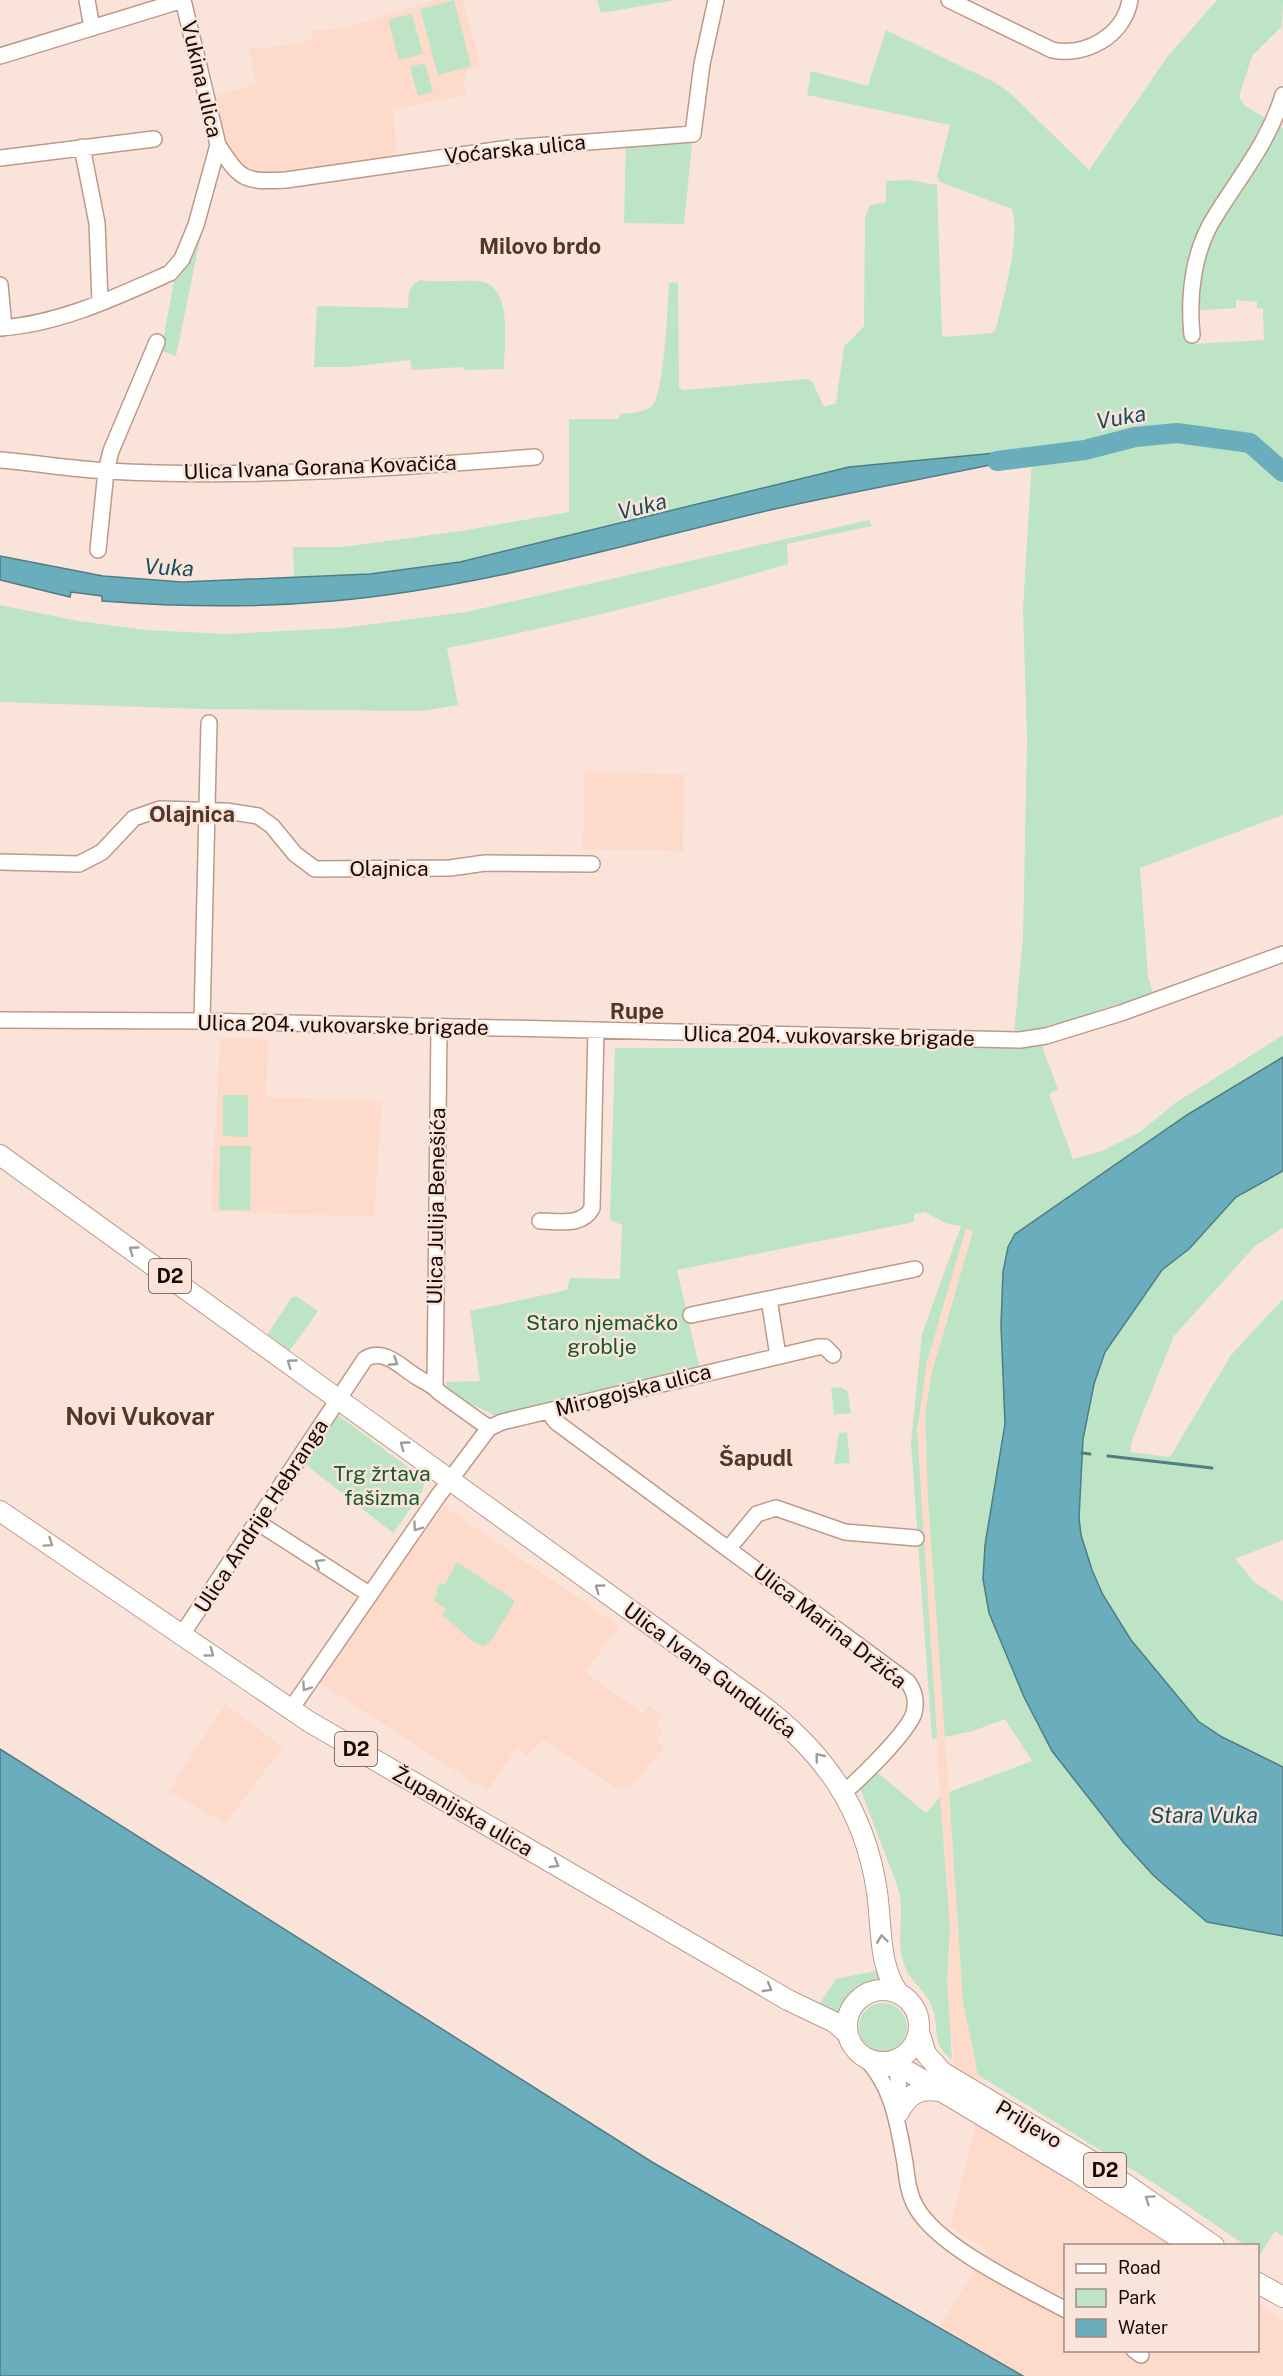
<svg xmlns="http://www.w3.org/2000/svg" width="1283" height="2376" viewBox="0 0 1283 2376" font-family="'Public Sans',sans-serif">
  <style>
    .built { fill: #fddaca }
    .green { fill: #bde4c5; fill-rule: evenodd }
    .water { fill: #6aadbd; stroke: #507c86; stroke-width: 1.5 }
    .lines { fill: none; stroke-linecap: round; stroke-linejoin: round }
    .stream { stroke: #507c86; stroke-width: 3 }
    .river { stroke: #6aadbd; stroke-width: 20 }
    .minor-casing { stroke: #bc9a8a; stroke-width: 18 }
    .major-casing { stroke: #bc9a8a; stroke-width: 22 }
    .minor { stroke: #fff; stroke-width: 15 }
    .major { stroke: #fff; stroke-width: 20 }
    .oneway { stroke: #a19d9b }
    .labels { text-anchor: middle; dominant-baseline: central; stroke-width: 5; stroke-linejoin: round; paint-order: stroke }
    .shield { fill: #fae4da; stroke: #5a4b45; stroke-width: 1.5 }
    .shield-label { font-size: 20px; font-weight: bold; fill: #150a05 }
    .street-label { font-size: 21px; fill: #150a05; stroke: #fae4da }
    .park-label { font-size: 21px; fill: #125a2d; stroke: #fae4da }
    .neighbourhood-label { font-size: 22px; font-weight: bold; fill: #523629; stroke: #fae4da }
    .water-label { font-size: 22px; font-style: italic; fill: #154f5b; stroke: #fae4da }
    .quarter-label { font-size: 24px; font-weight: bold; fill: #523629; stroke: #fae4da }
  </style>
  <rect width="100%" height="100%" fill="#fae4da"/>
  <path class="built" d="M435 0H463L481 67 467 70 463 82 466 95 393 109 398 162 277 177 244 172 227 152 213 97 256 84 249 49 299 44 313 38 312 31 346 28Z
    M584 772 684 774 683 851 583 849Z
    M220 1038 268 1039 266 1097 382 1101 374 1217 211 1211Z
    M966 1228 973 1231 945 1324 926 1401 925 1437 963 2002 978 2075 1001 2141 1033 2156 1075 2181 1172 2245 1066 2246V2350H1258V2303L1283 2320V2376H1023L940 2326 987 2250 950 2227 975 2127 954 2060 949 2023 947 1982 950 1948 917 1444 921 1390 927 1362Z
    M444 1506 619 1626 585 1672 643 1714 649 1706 662 1716 656 1725 663 1730 656 1741 664 1746 632 1787H615L543 1740 527 1756 517 1748 487 1791 318 1682Z
    M225 1704 283 1747 225 1824 169 1791Z"/>
  <path class="green" d="M454 0 471 66 438 75 420 9Z
    M597 0H676L601 13Z
    M1217 0H1283L1282 26 1252 56 1239 97 1245 106 1283 128V815L1140 868 1148 976 1153 993 1044 1028 1014 1033 1023 938 1027 739 1023 609 1032 458 996 453 849 467 460 562 370 574 294 578 293 547H343L461 531 569 512V419H618L621 414C630 413 644 413 652 406 664 395 668 304 669 283L678 282 679 388 684 390 806 379 812 381 824 407 836 403 844 347 864 326 865 218 870 205 886 202V181L910 180 937 185 942 337 992 333 996 329C1003 297 1021 240 1012 209L940 182 937 177 950 125 807 95 811 71 868 86 886 30 994 82 1009 92 1089 170 1168 56ZM1236 300 1257 302V308L1263 309 1264 340 1194 344 1190 311 1236 308Z
    M412 14 423 54 399 60 388 20Z
    M425 63 433 92 418 96 410 67Z
    M693 134 684 224 624 223 626 138Z
    M192 234 201 235 176 356 161 351 177 265Z
    M420 280C439 283 458 280 477 281 514 283 504 342 504 369L464 370 463 367 412 370 410 360 349 367H314L317 306 408 308C409 296 407 286 420 280Z
    M869 520 872 526 787 544 788 564C676 597 562 625 447 648L458 705 422 711 201 709 0 702V605L78 621 145 630 227 634 343 628 466 612Z
    M1283 1035V1057L1187 1115 1015 1234 1008 1247 1003 1272 1001 1325 1005 1424 985 1545 983 1579 989 1613 1024 1697 1052 1750 1154 1876 1207 1922 1283 1936V2236L1275 2231 1259 2256 1258 2246 1245 2245 1157 2185 978 2075 963 2002 949 1792 1032 1761 1005 1719 973 1731 945 1737 928 1498 925 1413 932 1372 973 1231 966 1228 927 1362 917 1430 937 1738 932 1739 911 1443 922 1334 961 1226 945 1223 925 1212 914 1214V1222L677 1270 699 1366 498 1417 469 1403 446 1387V1382L480 1381 470 1311 567 1290 570 1278 620 1279 622 1225 610 1220 615 1048H973L995 1042 1040 1041 1058 1089 1049 1094 1073 1159 1102 1151 1140 1132 1175 1103Z
    M223 1095H248V1137L223 1136Z
    M220 1146H251L250 1210H219Z
    M1283 1171V1228L1255 1246 1174 1336 1133 1437 1130 1452 1170 1457 1231 1355 1283 1299V1540L1235 1559 1255 1583 1283 1601V1767L1222 1737 1198 1721 1131 1640 1103 1595 1092 1570 1081 1535 1079 1518 1083 1439 1094 1384 1105 1352 1162 1270 1189 1249 1236 1197Z
    M296 1296 318 1311 288 1353 266 1337 291 1298Z
    M841 1387 848 1392 851 1413 834 1415 831 1388Z
    M334 1412 425 1480 422 1492 393 1533 305 1464Z
    M847 1432 850 1463 834 1464 839 1433Z
    M457 1562 513 1599 514 1603 493 1638 484 1647C467 1640 456 1625 442 1615L446 1609 433 1600 438 1593 435 1591 441 1583 445 1584Z
    M877 1772 926 1813 940 1797 950 1928 947 1982 952 2060C929 2042 941 2030 932 2007 926 1989 908 1982 903 1961 896 1938 905 1911 898 1888 886 1855 872 1821 860 1788Z
    M880 1970 884 1984C861 1988 851 1998 842 2017L817 2008 836 1979Z
    M859 2027a24 24 0 1 1 48 0a24 24 0 1 1-48 0Z"/>
  <path class="water" d="M996 453 1024 458C940 476 854 491 770 510 626 544 481 588 333 601 256 608 179 607 102 601V596L71 592 70 597 0 580V556L103 576 182 582 370 574 460 562 849 467Z
    M1283 1057V1171L1236 1197 1189 1249 1162 1270 1105 1352 1094 1384 1083 1439 1079 1518 1081 1535 1092 1570 1103 1595 1131 1640 1198 1721 1222 1737 1283 1767V1936L1207 1922 1154 1876 1124 1843 1052 1751 1024 1697 989 1613 983 1579 985 1545 1005 1424 1001 1325 1003 1272 1008 1247 1015 1234 1187 1115Z
    M0 1749 652 2162 1023 2376H0Z"/>
  <g class="lines">
    <path class="stream" d="M1082 1453 1090 1454
      M1108 1456 1212 1468"/>
    <path class="river" d="M997 461 1085 450 1135 437 1177 433 1250 443 1283 472"/>
    <defs>
      <path id="minor" d="M87 0 92 28
        M949 0 1052 50C1085 57 1124 36 1130 0
        M0 56 183 0
        M218 145C241 181 245 182 286 180L510 148 693 134 702 64 716 0
        M82 147 97 223 100 302
        M0 158 154 139
        M0 285 4 328
        M0 328C60 324 116 297 170 273L182 259 196 225 218 145 183 0
        M1192 335C1188 295 1193 250 1216 215 1242 173 1268 143 1283 95
        M0 460C36 463 72 469 108 471 250 479 393 468 535 457
        M98 550 106 471 111 451 157 342
        M0 862 79 864 102 852 134 818 160 809 226 811 258 816 272 826 295 854 315 869 450 868 485 863 592 864
        M0 1020 202 1021 1020 1040 1046 1036 1121 1013 1283 954
        M202 1021 209 723
        M540 1221C558 1221 582 1227 592 1208L596 1030
        M769 1299 778 1356
        M691 1315 915 1269
        M435 1385 439 1028
        M548 1411 556 1422 908 1682C915 1692 917 1701 914 1713 908 1732 859 1780 843 1793
        M489 1428 502 1422 818 1347H825L833 1355
        M257 1522 369 1594
        M729 1548 757 1514 776 1508 845 1532 916 1538
        M183 1633 365 1359C384 1347 402 1368 417 1377 429 1385 430 1382 440 1393L489 1428 438 1496 291 1709
        M865 2058C893 2086 898 2125 905 2163 907 2178 908 2193 916 2207 939 2248 1024 2287 1066 2310
        M899 2107 898 2075 906 2054
        M1134 2350 1141 2355"/>
      <path id="major" d="M0 1155 756 1701C823 1750 865 1809 877 1892 882 1926 878 1966 899 1994
        M0 1511 308 1721 788 2000 834 2022 848 2034
        M847 2026a36 36 0 1 1 72 0a36 36 0 1 1-72 0Z
        M919 2032 926 2054 942 2072 1098 2165 1214 2246
        M882 2063 911 2073 1078 2173 1192 2246
        M899 2112C909 2093 920 2088 940 2091
        M1258 2283 1283 2297"/>
    </defs>
    <use href="#minor" class="minor-casing"/>
    <use href="#major" class="major-casing"/>
    <use href="#minor" class="minor"/>
    <use href="#major" class="major"/>
  </g>
  <defs><path id="oneway-chevron" d="M-2-3.5L2.5 0L-2 3.5" fill="none" stroke-width="1.6" stroke-linecap="round" stroke-linejoin="round" transform="scale(1.5)"/></defs>
  <g class="oneway">
    <use href="#oneway-chevron" transform="translate(133 1250) rotate(-144)"/>
    <use href="#oneway-chevron" transform="translate(394 1362) rotate(33)"/>
    <use href="#oneway-chevron" transform="translate(291 1363) rotate(-144)"/>
    <use href="#oneway-chevron" transform="translate(404 1445) rotate(-144)"/>
    <use href="#oneway-chevron" transform="translate(417 1527) rotate(125)"/>
    <use href="#oneway-chevron" transform="translate(49 1543) rotate(34)"/>
    <use href="#oneway-chevron" transform="translate(319 1563) rotate(-148)"/>
    <use href="#oneway-chevron" transform="translate(599 1588) rotate(-144)"/>
    <use href="#oneway-chevron" transform="translate(210 1653) rotate(36)"/>
    <use href="#oneway-chevron" transform="translate(306 1687) rotate(124)"/>
    <use href="#oneway-chevron" transform="translate(819 1757) rotate(-129)"/>
    <use href="#oneway-chevron" transform="translate(555 1864) rotate(30)"/>
    <use href="#oneway-chevron" transform="translate(882 1939) rotate(-97)"/>
    <use href="#oneway-chevron" transform="translate(768 1988) rotate(30)"/>
    <use href="#oneway-chevron" transform="translate(1149 2199) rotate(-146)"/>
  </g>
  <g class="labels">
    <g class="shield">
      <rect x="149" y="1259" width="42" height="34" rx="4.5"/>
      <rect x="335" y="1732" width="42" height="34" rx="4.5"/>
      <rect x="1084" y="2153" width="42" height="34" rx="4.5"/>
    </g>
    <g class="shield-label">
      <text x="170" y="1276">D2</text>
      <text x="356" y="1749">D2</text>
      <text x="1105" y="2170">D2</text>
    </g>
    <g class="street-label">
      <text transform="translate(202 79) rotate(77)">Vukina ulica</text>
      <text transform="translate(515 149) rotate(-6)">Voćarska ulica</text>
      <text transform="translate(320 467) rotate(-2)">Ulica Ivana Gorana Kovačića</text>
      <text x="389" y="868">Olajnica</text>
      <text transform="translate(343 1025) rotate(1)">Ulica 204. vukovarske brigade</text>
      <text transform="translate(829 1036) rotate(1)">Ulica 204. vukovarske brigade</text>
      <text transform="translate(436 1206) rotate(-89)">Ulica Julija Benešića</text>
      <text transform="translate(633 1390) rotate(-14)">Mirogojska ulica</text>
      <text transform="translate(261 1516) rotate(-57)">Ulica Andrije Hebranga</text>
      <text transform="translate(830 1626) rotate(38)">Ulica Marina Držića</text>
      <text transform="translate(710 1670) rotate(37)">Ulica Ivana Gundulića</text>
      <text transform="translate(463 1811) rotate(30)">Županijska ulica</text>
      <text transform="translate(1029 2124) rotate(31)">Priljevo</text>
    </g>
    <g class="park-label">
      <text x="602" y="1322">Staro njemačko<tspan x="602" dy="24">groblje</tspan></text>
      <text x="382" y="1473">Trg žrtava<tspan x="382" dy="24">fašizma</tspan></text>
    </g>
    <g class="neighbourhood-label">
      <text x="540" y="246">Milovo brdo</text>
      <text x="192" y="814">Olajnica</text>
      <text x="637" y="1011">Rupe</text>
      <text x="756" y="1458">Šapudl</text>
    </g>
    <g class="water-label">
      <text transform="translate(1121 417) rotate(-10)">Vuka</text>
      <text transform="translate(642 506) rotate(-14)">Vuka</text>
      <text transform="translate(169 567) rotate(3)">Vuka</text>
      <text x="1204" y="1815">Stara Vuka</text>
    </g>
    <g class="quarter-label">
      <text x="140" y="1416">Novi Vukovar</text>
    </g>
  </g>
  <rect x="1064" y="2244" width="195" height="108" fill="#fae4da" stroke="#9e8d85" stroke-width="1.5"/>
  <rect x="1076" y="2264" width="30" height="9" fill="#ffffff" stroke="#9e8d85" stroke-width="1.5"/>
  <text x="1118" y="2274" font-size="18" fill="#150a05">Road</text>
  <rect x="1076" y="2289" width="30" height="18" fill="#bde4c5" stroke="#9e8d85" stroke-width="1.5"/>
  <text x="1118" y="2304" font-size="18" fill="#150a05">Park</text>
  <rect x="1076" y="2319" width="30" height="18" fill="#6aadbd" stroke="#9e8d85" stroke-width="1.5"/>
  <text x="1118" y="2334" font-size="18" fill="#150a05">Water</text>
</svg>
